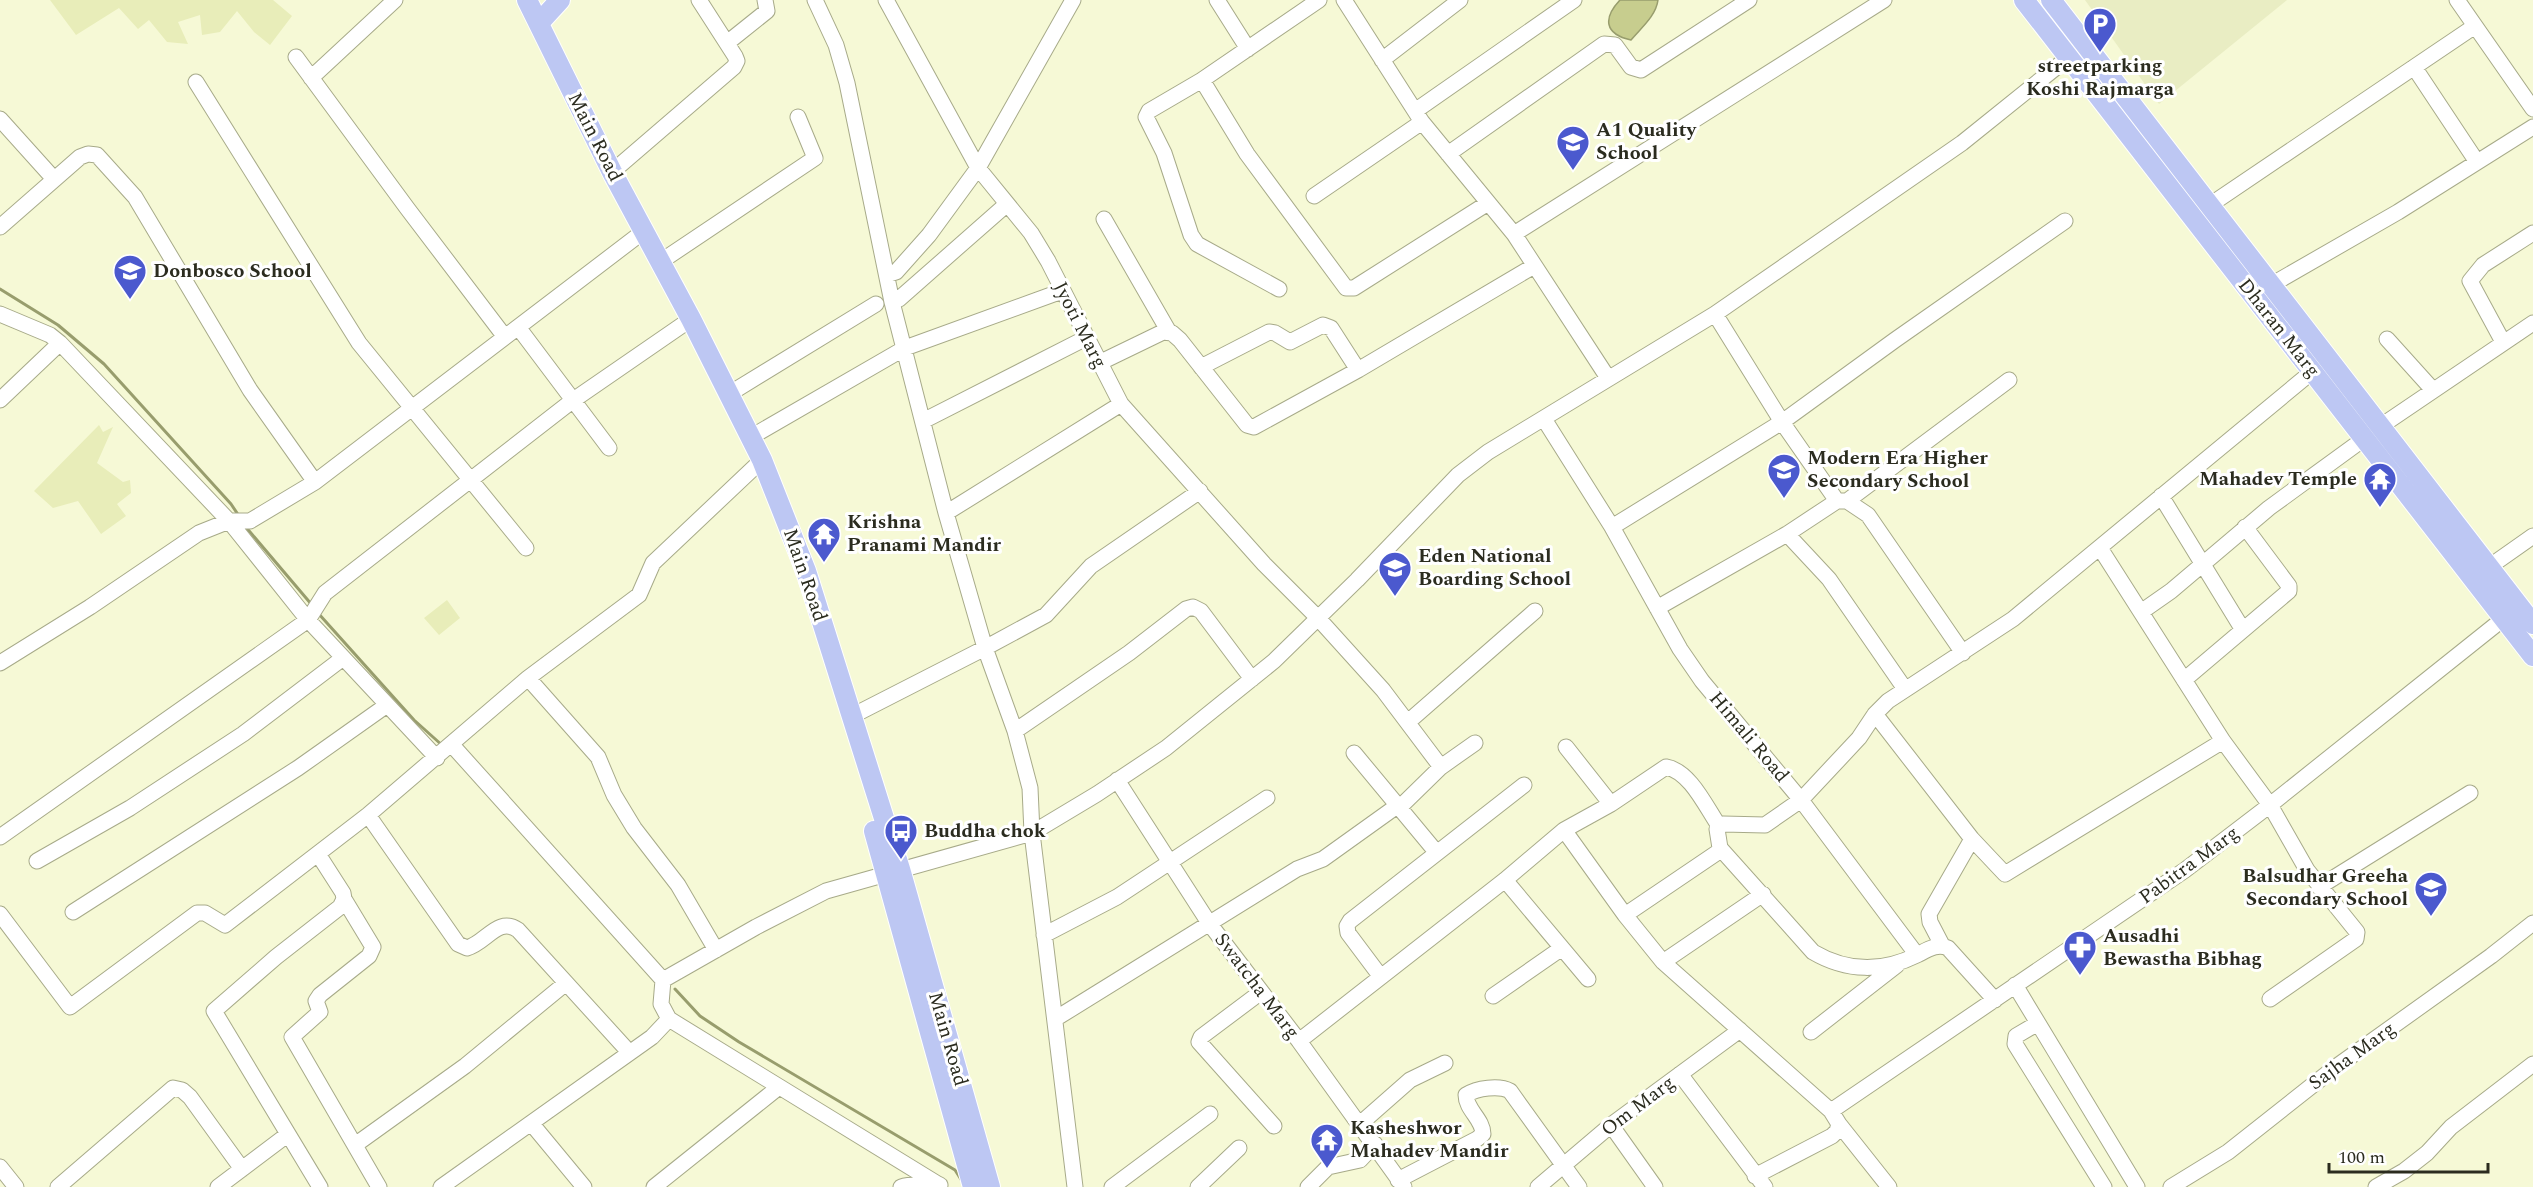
<svg xmlns="http://www.w3.org/2000/svg" width="2533" height="1187" viewBox="0 0 2533 1187" font-family="Spectral,serif">
  <style>
    .built { fill: #e9edc3 }
    .green { fill: #e8edb9 }
    .water { fill: #c7cd8e; stroke: #989d6d; stroke-width: 1.5 }
    .lines { fill: none; stroke-linecap: round; stroke-linejoin: round }
    .stream { stroke: #989d6d; stroke-width: 3 }
    .minor-casing { stroke: #a7aa89; stroke-width: 17 }
    .major-casing { stroke: #fff; stroke-width: 22 }
    .minor { stroke: #fff; stroke-width: 15 }
    .major { stroke: #bdc7f3; stroke-width: 20 }
    .labels { text-anchor: middle; dominant-baseline: central; stroke-width: 6; stroke-linejoin: round; paint-order: stroke }
    .poi-label { font-size: 20px; font-weight: bold; fill: #2b2c1f; stroke: #fff; text-anchor: start }
    .street-label { font-size: 20px; fill: #2b2c1f; stroke: #fff }
  </style>
  <rect width="100%" height="100%" fill="#f6f9d6"/>
  <path class="built" d="M2085 0H2287L2159 104Z"/>
  <path class="green" d="M50 0H273L292 16 270 45 254 32 237 11 220 32 202 35 200 15 178 22 188 44 167 42 149 20 138 29 119 8 76 35Z
    M99 425 103 432 113 427 97 463 123 482 130 480 131 493 117 504 126 516 101 534 78 501 53 508 34 491Z
    M447 600 460 618 439 635 424 618Z"/>
  <path class="water" d="M1620 0H1658C1656 16 1641 28 1631 40 1604 34 1603 18 1620 0Z"/>
  <g class="lines">
    <path class="stream" d="M0 289 58 325 104 364 231 504 239 516
      M245 526 312 605
      M318 613 414 720 443 746
      M675 989 700 1016 739 1042 955 1170 962 1181"/>
    <defs>
      <path id="minor" d="M815 0 836 45 847 83 892 302 946 513 985 648 1015 731 1030 788 1032 833 1075 1187
        M886 0 978 168 1031 233 1048 261 1121 404 1264 564 1317 617 1383 690 1441 767
        M1217 0 1248 49
        M1344 0 1422 122 1514 234 1608 378
        M2457 0 2533 109
        M727 43 767 11 765 0
        M296 57 407 208 505 337
        M1382 60 1460 0
        M2414 67 2477 162
        M311 78 395 0
        M1202 80 1247 154 1346 288H1354L1488 203
        M196 82 359 343 526 548
        M1415 111 1574 0
        M0 119 54 179
        M1448 154 1604 44 1615 45 1631 67 1641 70 1749 0
        M612 172 734 67 737 61 735 56 699 0
        M1314 196 1422 122
        M2210 205 2475 26
        M1104 219 1169 332
        M0 227 80 157 88 154 97 155 135 197 250 390 315 482
        M1514 234 1884 0
        M660 262 815 158 798 117
        M887 275 896 272 929 235 978 168 1073 0
        M2271 285 2398 212 2533 127
        M1279 289 1197 244 1191 235 1164 153 1146 117 1149 111 1202 80 1319 0
        M892 302 899 299 1007 204
        M0 314 50 335 60 343 229 521 308 620 437 758
        M1715 314 1782 422 1837 501
        M518 327 609 448
        M2387 339 2433 390
        M2503 342 2470 281 2483 265 2533 233
        M1099 363 1163 332 1172 333 1180 340 1247 425 1254 427 1358 370 1534 266
        M1201 367 1269 332 1275 333 1290 342 1323 325 1331 328 1358 370
        M729 394 876 304
        M0 400 60 343
        M1544 419 1612 527 1680 649 1702 681 1801 800 1917 955C1927 950 1937 943 1948 948L1995 1000
        M923 421 1086 338
        M2381 426 2533 323
        M751 437 905 348 1062 291
        M2161 496 2243 630
        M1847 501 2009 380
        M946 513 1121 404
        M1612 527 1782 422 1895 340 2065 221
        M1787 534 1829 579 1905 689
        M2100 548 2223 741 2270 805 2307 870 2357 932 2356 939 2270 999
        M2489 567 2533 536
        M1657 608 1787 534 1837 501H1847L1868 515 1963 653
        M2141 612 2171 591 2269 508 2365 438
        M0 663 90 607 199 533 229 521H250L315 482 644 231
        M528 678 598 757 614 795 634 828 678 885 716 950
        M2184 680 2289 591V586L2245 527
        M1875 714 1972 839 2005 874 2223 741
        M852 716 985 648 1046 615 1091 566 1200 491
        M1408 722 1535 611
        M1015 731 1129 653 1186 609 1193 607 1201 611 1252 679
        M452 745 663 980 661 1004 669 1019 936 1183
        M1354 753 1437 853
        M1117 780 1209 923 1299 1041 1404 1187
        M1611 804 1666 767C1690 771 1706 807 1719 826
        M1399 808 1441 767 1475 743
        M368 815 458 944 467 948C486 943 498 916 518 930L629 1052
        M1564 830 1625 915 1663 962 1831 1111 1839 1124 1837 1131 1832 1136 1755 1176
        M0 837 308 620 325 593 572 401 691 319
        M1720 848 1813 952C1847 972 1883 972 1917 955
        M318 854 343 893 344 899 340 907 276 957 214 1011 320 1187
        M37 861 130 808 243 734 343 658
        M1505 880 1588 979
        M2319 887 2470 793
        M344 899 373 947 369 956 320 995 316 1001 320 1012 292 1037 379 1187
        M73 912 298 768 387 705
        M0 914 70 1007 197 913H205L225 925 368 815 528 678 639 595 653 563 762 460
        M1625 915 1718 852 1720 848 1717 829 1723 824 1765 825 1801 800 1859 738 1875 714 1888 701 2013 619 2313 371
        M1044 935 1117 897 1267 798
        M1942 945 1930 922 1929 914 1972 839
        M1663 962 1763 894
        M1381 977 1348 933 1347 926 1350 921 1524 785
        M663 980 756 927 826 891 1032 833 1097 794 1166 748 1274 661 1357 580 1458 475 1488 452 1715 314 1962 143 2069 57
        M2015 985 2137 1187
        M1261 992 1201 1037 1199 1042 1274 1126
        M1493 996 1562 948
        M1055 1019 1297 869 1323 859 1397 806
        M2038 1023 2016 1036 2015 1044 2104 1187
        M1811 1032 1897 965
        M1299 1041 1505 880 1564 830 1611 804 1566 747
        M1680 1074 1765 1187
        M1831 1111 2185 870 2270 805 2503 619
        M531 1123 584 1187
        M1360 1124 1410 1080 1445 1063
        M1839 1124 1889 1187
        M1611 1125 1655 1187
        M355 1145 465 1066 566 983
        M0 1167 16 1187
        M1398 1180 1477 1139 1483 1134C1483 1119 1466 1110 1466 1095 1477 1088 1499 1085 1510 1091L1579 1187
        M58 1187 173 1088 182 1090 190 1097 242 1169
        M218 1187 287 1135
        M441 1187 652 1037 669 1019
        M654 1187 779 1087
        M901 1187C913 1183 924 1187 936 1183L940 1185
        M1112 1187 1210 1114
        M1198 1187 1239 1148
        M1308 1187 1328 1167 1360 1160 1375 1144
        M1538 1187 1611 1125 1740 1030
        M2171 1187 2228 1152 2333 1069 2491 956 2533 923
        M2376 1187 2404 1171 2427 1153 2451 1127 2533 1064"/>
      <path id="major" d="M527 0 612 172 691 319 762 460 806 571 900 869 990 1187
        M2024 0 2533 656
        M2051 0 2533 624
        M539 23 560 0
        M874 831 973 1187"/>
    </defs>
    <use href="#minor" class="minor-casing"/>
    <use href="#major" class="major-casing"/>
    <use href="#minor" class="minor"/>
    <use href="#major" class="major"/>
  </g>
  <defs>
    <symbol id="parking-pin" viewBox="-11 -11 22 30"><path d="M0 17L-7.5 6A9.5 9.5 0 1 1 7.5 6Z" fill="#4b59ce" stroke="#fff"/><path d="M-3.5-5.5H1a3.5 3.5 0 0 1 0 7H-1V5.5H-3.5ZM-1-3.4V-.6H.8a1.4 1.4 0 0 0 0-2.8Z" fill="#fff"/></symbol>
    <symbol id="school-pin" viewBox="-11 -11 22 30"><path d="M0 17L-7.5 6A9.5 9.5 0 1 1 7.5 6Z" fill="#4b59ce" stroke="#fff"/><path d="M0-5L7-2L0 1L-7-2ZM-4 1L0 2.5L4 1V4Q0 6-4 4Z" fill="#fff"/></symbol>
    <symbol id="temple-pin" viewBox="-11 -11 22 30"><path d="M0 17L-7.5 6A9.5 9.5 0 1 1 7.5 6Z" fill="#4b59ce" stroke="#fff"/><path d="M0-6L5-2H3V0L6.5 2.5H4V6H1.5V3h-3V6H-4V2.5H-6.5L-3 0V-2H-5Z" fill="#fff"/></symbol>
    <symbol id="bus-pin" viewBox="-11 -11 22 30"><path d="M0 17L-7.5 6A9.5 9.5 0 1 1 7.5 6Z" fill="#4b59ce" stroke="#fff"/><path d="M-5-6H5V4H4V6H2V4H-2V6H-4V4H-5ZM-3.5-4V0h7V-4ZM-3.5 1.2v1.5H-2V1.2ZM2 1.2v1.5H3.5V1.2Z" fill="#fff"/></symbol>
    <symbol id="pharmacy-pin" viewBox="-11 -11 22 30"><path d="M0 17L-7.5 6A9.5 9.5 0 1 1 7.5 6Z" fill="#4b59ce" stroke="#fff"/><path d="M-2-6h4v4h4v4h-4v4h-4v-4h-4v-4h4Z" fill="#fff"/></symbol>
  </defs>
  <g fill-rule="evenodd">
    <use href="#parking-pin" x="2081" y="5" width="38" height="52"/>
    <use href="#school-pin" x="1554" y="123" width="38" height="52"/>
    <use href="#school-pin" x="111" y="252" width="38" height="52"/>
    <use href="#school-pin" x="1765" y="451" width="38" height="52"/>
    <use href="#temple-pin" x="2361" y="460" width="38" height="52"/>
    <use href="#temple-pin" x="805" y="515" width="38" height="52"/>
    <use href="#school-pin" x="1376" y="549" width="38" height="52"/>
    <use href="#bus-pin" x="882" y="812" width="38" height="52"/>
    <use href="#school-pin" x="2412" y="869" width="38" height="52"/>
    <use href="#pharmacy-pin" x="2061" y="928" width="38" height="52"/>
    <use href="#temple-pin" x="1308" y="1121" width="38" height="52"/>
  </g>
  <g class="labels">
    <g class="poi-label">
      <text x="2100" y="66" text-anchor="middle">streetparking<tspan x="2100" dy="23">Koshi Rajmarga</tspan></text>
      <text x="1596" y="130">A1 Quality<tspan x="1596" dy="23">School</tspan></text>
      <text x="153" y="271">Donbosco School</text>
      <text x="1807" y="458">Modern Era Higher<tspan x="1807" dy="23">Secondary School</tspan></text>
      <text x="2357" y="479" text-anchor="end">Mahadev Temple</text>
      <text x="847" y="522">Krishna<tspan x="847" dy="23">Pranami Mandir</tspan></text>
      <text x="1418" y="556">Eden National<tspan x="1418" dy="23">Boarding School</tspan></text>
      <text x="924" y="831">Buddha chok</text>
      <text x="2408" y="876" text-anchor="end">Balsudhar Greeha<tspan x="2408" dy="23">Secondary School</tspan></text>
      <text x="2103" y="936">Ausadhi<tspan x="2103" dy="23">Bewastha Bibhag</tspan></text>
      <text x="1350" y="1128">Kasheshwor<tspan x="1350" dy="23">Mahadev Mandir</tspan></text>
    </g>
    <g class="street-label">
      <text transform="translate(595 137) rotate(63)">Main Road</text>
      <text transform="translate(1080 325) rotate(63)">Jyoti Marg</text>
      <text transform="translate(2279 328) rotate(52)">Dharan Marg</text>
      <text transform="translate(805 575) rotate(71)">Main Road</text>
      <text transform="translate(1749 737) rotate(50)">Himali Road</text>
      <text transform="translate(2189 865) rotate(-36)">Pabitra Marg</text>
      <text transform="translate(1257 986) rotate(53)">Swatcha Marg</text>
      <text transform="translate(948 1039) rotate(74)">Main Road</text>
      <text transform="translate(2352 1056) rotate(-36)">Sajha Marg</text>
      <text transform="translate(1638 1106) rotate(-37)">Om Marg</text>
    </g>
  </g>
  <path d="M2329 1163v9h159v-9" fill="none" stroke="#2b2c1f" stroke-width="3"/>
  <text x="2338" y="1163" font-size="18" fill="#2b2c1f" stroke="#ffffff" stroke-width="4.5" paint-order="stroke">100 m</text>
</svg>
